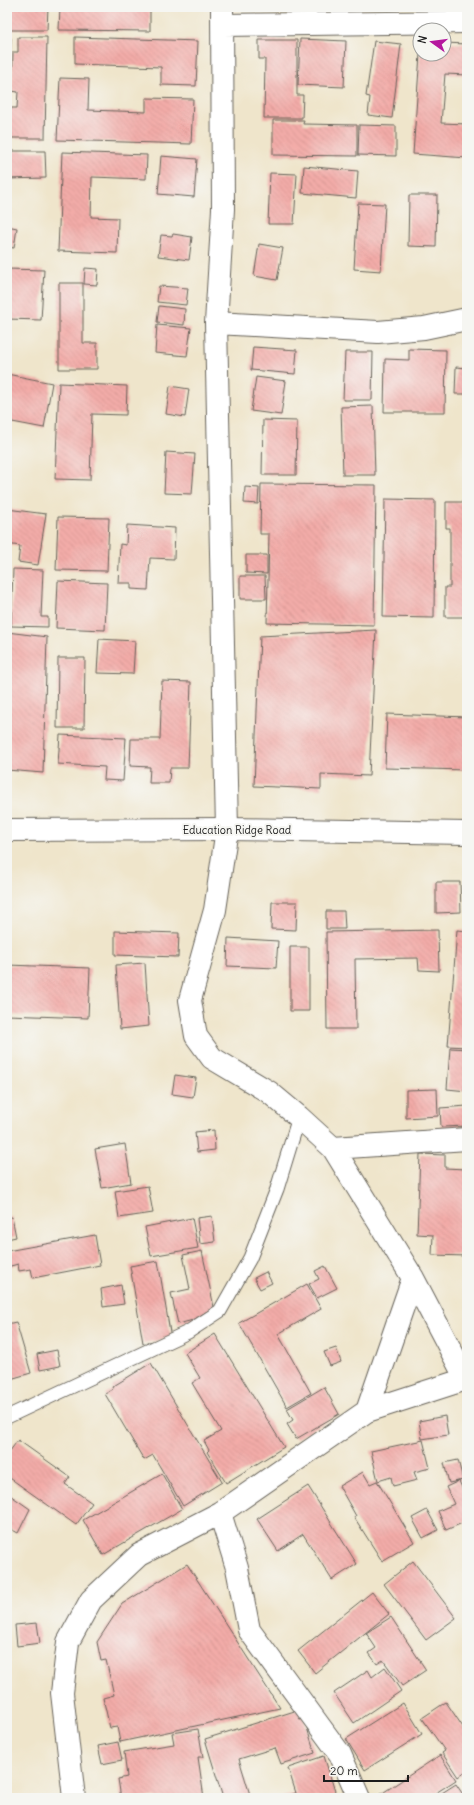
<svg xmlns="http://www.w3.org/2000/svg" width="474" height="1805" viewBox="0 0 474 1805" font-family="Delius,sans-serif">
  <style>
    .building { fill: url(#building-back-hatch) }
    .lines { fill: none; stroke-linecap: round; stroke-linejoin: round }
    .service-casing { stroke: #666259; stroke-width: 15 }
    .minor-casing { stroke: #666259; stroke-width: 24 }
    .secondary-casing { stroke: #666259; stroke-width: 24 }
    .service { stroke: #fff; stroke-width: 13 }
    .minor { stroke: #fff; stroke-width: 22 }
    .secondary { stroke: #fff; stroke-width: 22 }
    .labels { text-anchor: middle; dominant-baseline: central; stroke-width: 4; stroke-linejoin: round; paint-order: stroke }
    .street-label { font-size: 11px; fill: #1c1c1c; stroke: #f6f6f2 }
  </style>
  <defs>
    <pattern id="building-back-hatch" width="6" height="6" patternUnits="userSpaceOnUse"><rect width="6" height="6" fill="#f3aca8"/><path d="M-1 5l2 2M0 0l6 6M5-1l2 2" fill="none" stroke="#d09390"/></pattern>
  </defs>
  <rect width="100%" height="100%" fill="#f6f6f2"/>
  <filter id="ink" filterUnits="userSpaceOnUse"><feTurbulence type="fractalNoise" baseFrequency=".025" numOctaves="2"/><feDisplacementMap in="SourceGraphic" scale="8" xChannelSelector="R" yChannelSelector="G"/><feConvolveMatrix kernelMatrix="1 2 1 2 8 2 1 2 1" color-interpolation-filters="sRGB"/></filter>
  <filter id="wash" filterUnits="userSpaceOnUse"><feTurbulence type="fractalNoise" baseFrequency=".012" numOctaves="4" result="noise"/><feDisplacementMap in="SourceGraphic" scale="16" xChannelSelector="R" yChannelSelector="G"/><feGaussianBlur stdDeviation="0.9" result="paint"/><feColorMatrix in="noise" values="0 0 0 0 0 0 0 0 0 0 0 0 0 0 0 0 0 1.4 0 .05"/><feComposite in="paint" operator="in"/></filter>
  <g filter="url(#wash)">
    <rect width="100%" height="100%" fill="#efe5cb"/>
    <g id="blocks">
      <path class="building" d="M7 7H48L47 30H7Z
        M60 7H150V31L59 30Z
        M18 37H47L45 138H7V108H17L18 92 12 91 13 52H18Z
        M75 37 198 41 196 86 161 85V67L75 64Z
        M7 38H11L10 66H7Z
        M300 39 346 41 344 87 298 85Z
        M259 40H297V95H303L302 118H264L265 59H259Z
        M374 41 401 44 392 118 368 115 370 97 366 96Z
        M444 43 467 44V75L445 74 441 123 467 124V158L413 154 420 54H444Z
        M60 78 89 79 88 110 146 112V98L193 99 191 144 57 140Z
        M273 120H304L303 124 357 125V156L273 155Z
        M359 125 396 126V156L358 155Z
        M7 151H45L46 178 7 179Z
        M62 152 147 155 146 179 92 177 91 217 118 218 117 253 58 251Z
        M161 156 197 159 194 197 158 194Z
        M304 166 358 171 356 198 302 193Z
        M270 173 297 174 294 224H268Z
        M409 195H437L436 247 408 246Z
        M358 203 385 204 381 271 354 269Z
        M7 226 17 228 14 248 7 247Z
        M173 234 192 237 189 260 158 256 161 235 172 236Z
        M259 244 283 248 277 280 254 276Z
        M85 268 98 269 97 285 84 284Z
        M7 269 44 270 41 320 7 319Z
        M59 283H83V343H97V369H59Z
        M159 286 188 288 186 305 157 302Z
        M159 306 185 309 184 325 157 322Z
        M157 325 191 328 187 356 155 353Z
        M253 347 297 350 295 374 251 370Z
        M409 349 446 350 445 412H384L385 359 409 360Z
        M345 352H373L372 400H343Z
        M456 367 467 368V394H455Z
        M7 374 52 383 44 428 7 421Z
        M256 377 286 381 281 415 251 411Z
        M59 383 127 386 126 415 92 414 90 480 55 479Z
        M170 386 189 389 185 417 166 414Z
        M373 406 375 475H343L341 407Z
        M263 420 297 421 296 475H262Z
        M166 452 195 454 192 494 164 493Z
        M261 484 376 485 374 625 267 623 269 534H260Z
        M245 487 259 488 258 504 244 503Z
        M385 499 435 500 434 618 383 617Z
        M446 502H467V617H445V587H450V528H446Z
        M7 509 46 514 38 565 18 562 20 546 7 544Z
        M58 517 109 518 107 571 56 570Z
        M127 525 175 528 174 559 150 558 148 590 131 589V583H118L120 544 126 545Z
        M246 555H267V574L246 573Z
        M13 569 43 570 41 617H48V627L11 626Z
        M240 576H265L266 599H240Z
        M58 581 107 583 105 630 56 628Z
        M376 630 369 776 321 774V789L254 786 260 636Z
        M7 632 47 637 43 773 7 770Z
        M99 639 135 641 133 674 97 673Z
        M58 658H85L84 728H57Z
        M162 681 191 682 188 768H170L169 783H149L150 767 130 766 131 739H160Z
        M387 714 467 717V770L385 768Z
        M60 735 126 738 123 781 104 780 105 767 58 764Z
        M436 882H460L461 912 436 913Z
        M272 902H297L296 930 271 929Z
        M326 911H344L345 929H326Z
        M438 930 439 971 419 970 418 958 355 959 356 1029H327L326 932Z
        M457 930 467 931V1047L448 1046Z
        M115 931 179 933 178 957 115 955Z
        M228 938 278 941 276 968 227 966Z
        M290 947H309V1011H290Z
        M145 963 149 1026 120 1029 116 965Z
        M7 965 90 968 88 1018 7 1015Z
        M450 1048 467 1049V1091L447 1089Z
        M175 1075 196 1078 193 1097 172 1094Z
        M437 1089 438 1116 406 1118V1090Z
        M467 1106V1126L441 1127 440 1108Z
        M214 1130 215 1150 197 1152 195 1132Z
        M125 1144 131 1183 102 1188 95 1149Z
        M420 1154 445 1155V1168L465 1169 467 1163V1256L432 1255 433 1235 417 1234Z
        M148 1186 153 1213 119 1218 115 1191Z
        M212 1216 215 1242 200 1244 197 1218Z
        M12 1217 16 1237 7 1239V1218Z
        M192 1218 198 1248 151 1256 145 1227Z
        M95 1235 100 1265 33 1278 31 1269 19 1271 18 1264 7 1267V1251Z
        M202 1251 214 1307 193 1320 178 1324 171 1293 190 1289 183 1255Z
        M158 1261 171 1338 143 1343 130 1266Z
        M325 1266 337 1288 317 1298 309 1284 319 1279 315 1271Z
        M266 1272 272 1283 260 1289 254 1278Z
        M307 1284 321 1309 278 1334 311 1393 287 1407 239 1323Z
        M121 1285 124 1304 103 1307 101 1289Z
        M16 1322 31 1373 7 1380V1324Z
        M215 1334 284 1447 226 1483 207 1452 209 1450 204 1441 221 1431 192 1383 200 1378 185 1353Z
        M336 1348 341 1362 330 1366 324 1352Z
        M57 1350 60 1366 40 1370 37 1354Z
        M151 1363 222 1482 183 1506 153 1455 144 1460 105 1394 113 1389 112 1387Z
        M324 1387 339 1414 296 1439 287 1424 293 1420 287 1409Z
        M445 1416 448 1435 422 1439 419 1421Z
        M18 1440 70 1477 65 1484 92 1503 76 1525 7 1476V1455Z
        M423 1440 430 1468 414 1472 417 1480 393 1486 391 1477 378 1481 371 1451Z
        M458 1460 463 1480 449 1483 444 1463Z
        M363 1472 370 1484 377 1481 414 1542 382 1561 354 1517 356 1516 339 1486Z
        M162 1474 182 1509 103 1555 83 1520Z
        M459 1481 467 1499V1521L446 1530 438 1511 454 1504 446 1487Z
        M308 1486 357 1564 332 1580 303 1534 278 1551 257 1519Z
        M7 1493 30 1509 18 1533 7 1527Z
        M427 1510 438 1530 423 1538 412 1518Z
        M413 1561 456 1618 426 1640 384 1584Z
        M187 1564 280 1708 120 1742 117 1727 110 1728 103 1698 114 1695 106 1660 101 1661 97 1642 122 1604Z
        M372 1592 389 1614 315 1673 298 1651Z
        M391 1617 426 1670 402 1686 383 1660 377 1664 369 1653 376 1648 366 1633Z
        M37 1623 40 1643 17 1646 15 1625Z
        M385 1667 401 1691 354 1723 334 1693 368 1670 372 1677Z
        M446 1702 467 1733V1770L458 1777 442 1753 445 1751 422 1718Z
        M403 1703 422 1734 365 1770 346 1739Z
        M301 1709 315 1753 281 1764 275 1748 239 1759 251 1798H223L205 1739Z
        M198 1729 203 1757H198L204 1798H121L118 1779 127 1777 124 1752 174 1744 172 1733Z
        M118 1742 122 1760 102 1764 98 1746Z
        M440 1755 456 1780 428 1798H383L381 1794Z
        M324 1756 337 1798H280L296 1793 288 1768Z
        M456 1784 464 1796 460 1798H434Z"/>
    </g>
  </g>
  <g filter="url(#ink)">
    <use href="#blocks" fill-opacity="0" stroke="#666259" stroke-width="1"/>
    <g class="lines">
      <defs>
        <path id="service" d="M7 1417 188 1332 220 1311 250 1258 277 1189 299 1117"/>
        <path id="minor" d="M222 7 223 209 216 323 227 829 215 910 190 1000 196 1036 212 1058 269 1092 299 1117 333 1148 413 1278 467 1381
          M223 25 467 22
          M216 323 378 332 424 328 467 319
          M333 1148 467 1139
          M367 1411 413 1278
          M220 1513 237 1568 249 1630 340 1754 359 1798
          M74 1798 62 1693 68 1642 91 1600 139 1555 220 1513 367 1411 466 1379"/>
        <path id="secondary" d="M7 830 227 829 467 833"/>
      </defs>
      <use href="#service" class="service-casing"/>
      <use href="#minor" class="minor-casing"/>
      <use href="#secondary" class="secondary-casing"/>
      <use href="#service" class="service"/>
      <use href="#minor" class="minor"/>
      <use href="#secondary" class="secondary"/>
    </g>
  </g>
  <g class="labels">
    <g class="street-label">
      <text x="237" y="830">Education Ridge Road</text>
    </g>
  </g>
  <rect width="474" height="1805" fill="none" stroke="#f6f6f2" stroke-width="24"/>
  <g transform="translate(432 42) rotate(284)"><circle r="19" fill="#f6f6f2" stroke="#9f9f9c"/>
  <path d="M0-3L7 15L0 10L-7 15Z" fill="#b5179e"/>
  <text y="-6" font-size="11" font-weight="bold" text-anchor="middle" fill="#1c1c1c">N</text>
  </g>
  <path d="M324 1775v6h84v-6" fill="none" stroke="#1c1c1c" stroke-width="2"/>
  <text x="330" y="1775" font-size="12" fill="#1c1c1c" stroke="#f6f6f2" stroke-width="3" paint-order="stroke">20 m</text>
</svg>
